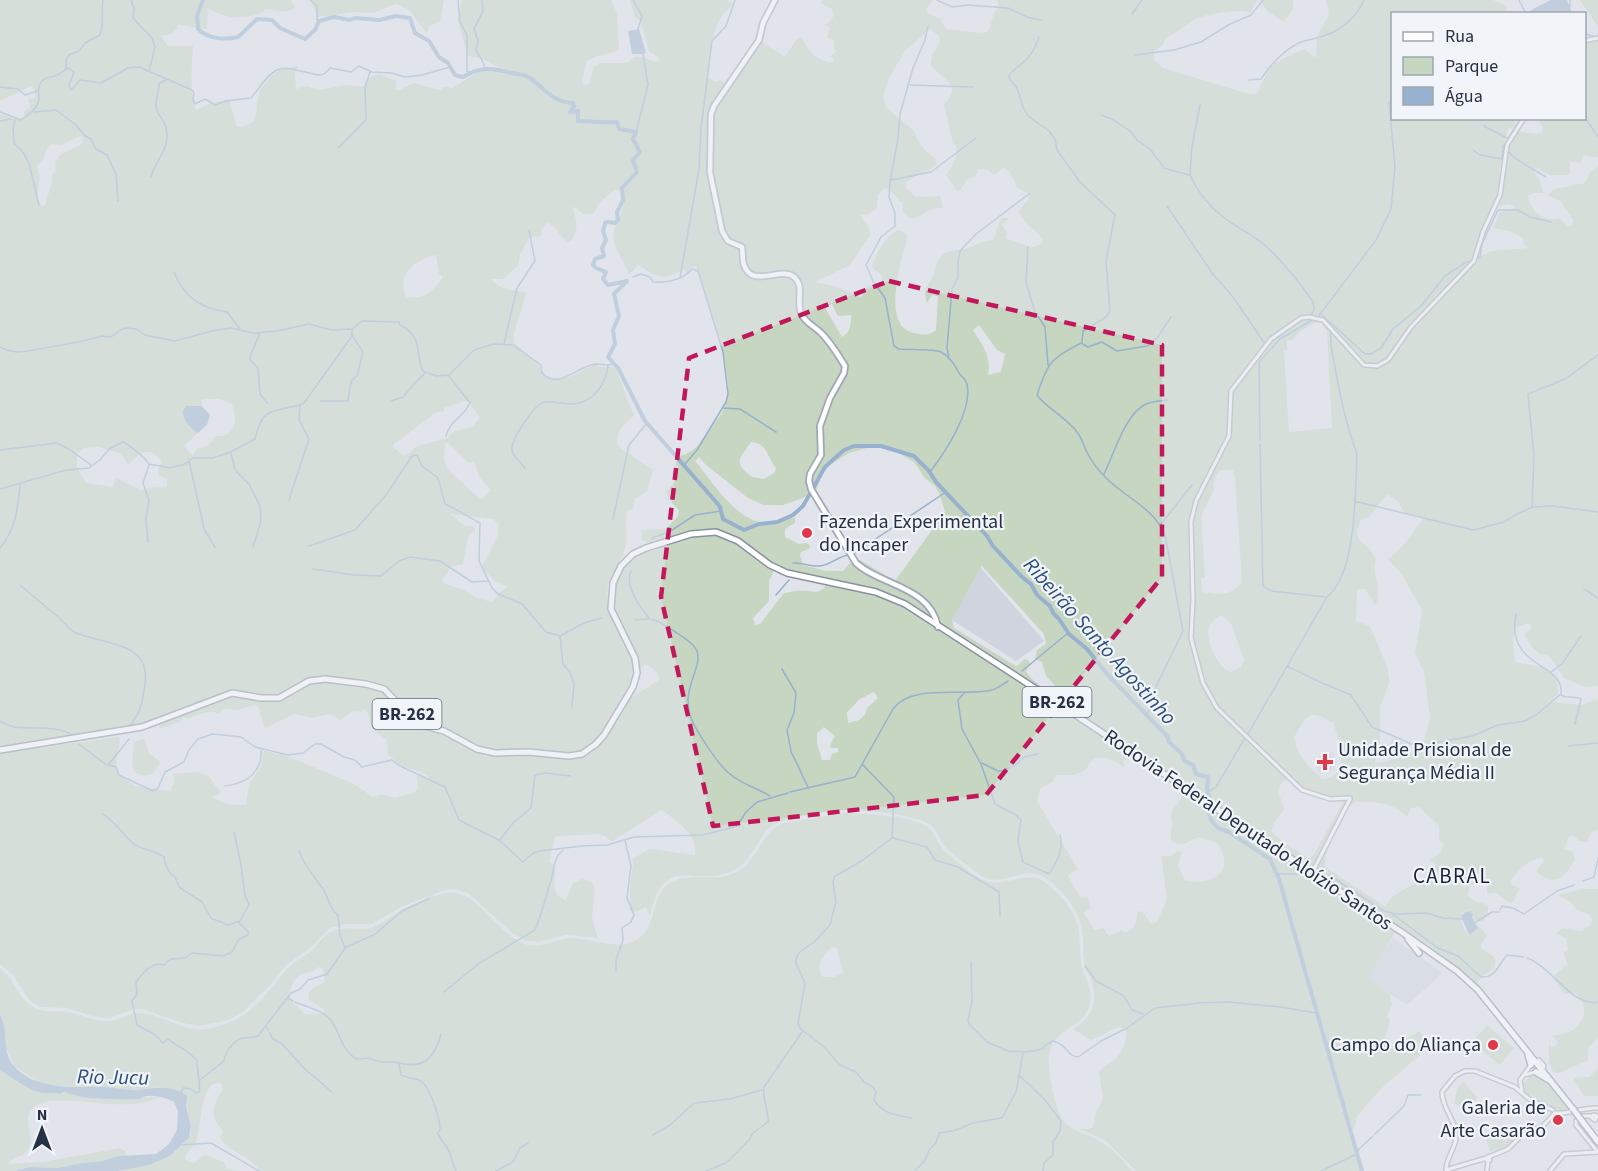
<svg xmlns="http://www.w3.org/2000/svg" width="1598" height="1171" viewBox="0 0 1598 1171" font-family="'Source Sans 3',sans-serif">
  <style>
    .built { fill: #cfd4de }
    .green { fill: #c6d6c1; fill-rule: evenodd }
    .water { fill: #98b1cf }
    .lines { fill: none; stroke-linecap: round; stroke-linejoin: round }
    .stream { stroke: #98b1cf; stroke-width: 1.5 }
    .river { stroke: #98b1cf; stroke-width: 4 }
    .minor-casing { stroke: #a5abb6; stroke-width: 6 }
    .major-casing { stroke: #9fa8b9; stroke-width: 8 }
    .highway-casing { stroke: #8791a4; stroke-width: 8 }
    .minor { stroke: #f5f6f9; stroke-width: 3 }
    .major { stroke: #fff; stroke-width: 4.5 }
    .highway { stroke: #fff; stroke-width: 5 }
    .highway-bridge-casing { stroke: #8791a4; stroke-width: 8; stroke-linecap: butt }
    .highway-bridge { stroke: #fff; stroke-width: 5 }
    .marked { fill: none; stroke: #c2185b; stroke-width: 4.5; stroke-dasharray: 12 8; stroke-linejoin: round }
    .poi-dot { fill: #de394b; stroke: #f1f4f8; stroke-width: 2 }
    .labels { text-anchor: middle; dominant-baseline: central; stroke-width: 4.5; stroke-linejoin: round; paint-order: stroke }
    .shield { fill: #f1f4f8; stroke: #646c7b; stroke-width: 1.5 }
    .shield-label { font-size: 18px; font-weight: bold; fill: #273145 }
    .poi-label { font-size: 20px; fill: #273145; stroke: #f1f4f8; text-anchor: start }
    .street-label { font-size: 20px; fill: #273145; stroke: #f1f4f8 }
    .water-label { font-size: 21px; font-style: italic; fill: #2c4e7e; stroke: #f1f4f8 }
    .neighbourhood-label { font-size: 21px; letter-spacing: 1.5px; fill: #192236; stroke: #f1f4f8 }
  </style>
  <rect width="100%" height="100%" fill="#e1e5eb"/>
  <path class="built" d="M981 568 1044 641 1016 661 952 620Z
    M1393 738 1410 745 1403 758 1391 760 1384 756Z
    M1333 752 1336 766 1331 771 1318 773 1314 758Z
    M1393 938 1443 973 1407 1005 1365 978Z"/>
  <path class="green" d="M0 0H291L295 8 289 11H280L265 9 264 12C244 20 227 20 208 8L207 29 178 25C176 34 168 34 161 36L168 46H193C192 68 189 89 196 110L209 104 229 99 237 127C262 125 254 114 258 97 259 89 268 79 274 74 280 68 288 69 296 66L299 68 295 72 296 89 307 86 320 90 345 85 364 87 369 78 379 74 396 81V89L399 90 414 83 440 90 444 87 453 88 480 70H499L498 67 483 59 468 56 458 20 462 0H611L617 14 619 48 617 51 595 57 586 62 582 81 583 84 588 85 590 83 594 66 600 63H627L635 57H643L656 62 660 61 659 58 649 51 641 22 635 17 630 0H727L733 4C730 8 727 9 724 13 712 30 707 58 708 78L716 82 720 80 726 85 760 41 785 57 796 40 802 36C804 48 821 64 833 62L834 60 830 56 837 51 834 50V40L827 38 830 28 824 24 829 23 834 15 832 9 821 3 822 0H932L927 9V12L940 19 946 29 982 33 988 31C993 22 991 15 999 7L997 0H1257L1250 13C1242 8 1209 14 1198 18 1190 22 1175 34 1165 39L1163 45 1154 51V60L1163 68 1249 94H1257C1262 84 1268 67 1278 62 1286 56 1296 53 1305 49L1312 56 1316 57 1317 37 1329 14 1326 0H1493L1505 5 1509 13 1392 14V118L1517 119 1514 127 1509 128C1502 140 1505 157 1499 172L1503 178C1510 165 1507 148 1513 134 1523 128 1531 136 1542 133L1543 127 1538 119 1584 118 1585 41 1598 36V157L1593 158 1584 154 1580 163 1570 162V173L1568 175H1550L1534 167V172L1540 180 1543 193H1534L1528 196C1531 212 1544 222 1559 218L1568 226H1572L1573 220 1560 201 1548 195 1554 189 1585 183 1590 172 1598 166V686L1585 687 1564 678C1559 671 1556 664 1550 658 1545 653 1545 656 1540 654 1533 649 1527 641 1524 634L1531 629V624H1525L1516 628 1513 639 1515 662C1533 667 1561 663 1558 694L1552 699V702L1582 705 1598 698V830L1592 831 1587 842 1579 841 1573 835 1569 837 1564 849 1573 852 1575 860C1568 870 1561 885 1546 878 1543 877 1540 874 1537 872L1539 866 1544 862 1543 858C1528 859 1520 869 1511 880L1512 885 1520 888 1513 902 1510 903 1496 893 1487 894V882H1477L1470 886 1468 896 1477 902 1488 905V913L1483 921 1476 922 1469 910 1463 912 1460 919 1468 936 1478 926 1487 935 1481 945 1482 949C1490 955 1499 956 1494 968L1480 978 1477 984 1431 947 1129 747 897 598 791 573 774 566 715 530 651 545 642 540 641 530 666 529 678 516 679 510 668 499 666 492 674 482 672 472 679 467 675 465 677 457C698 450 695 448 708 432 715 423 725 411 727 400 734 374 706 293 696 266L692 267 687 273 684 269C662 282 658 277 638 265L629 275C625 262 610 245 614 231 618 218 628 205 621 191L615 190 600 202 593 214H583L576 208 572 207C577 219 580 233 569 242 559 238 557 224 546 223L541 230V236L529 238 520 255 518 266 503 279H491C499 290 513 290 526 293L514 334V343L535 361 548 378C563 384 581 371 594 364L601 367H613L616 369 634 416C625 423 613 434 618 446L653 470 647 491 635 499 633 509 627 512C625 523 628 533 626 544 622 567 604 575 608 602 612 631 641 650 631 683 628 692 597 744 590 748 587 750 581 753 577 753 569 755 491 752 482 750 471 746 462 736 451 731 440 726 428 726 417 719 404 712 399 693 385 687 373 682 322 674 309 678 296 682 291 694 273 695 258 697 243 690 228 692L142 727 0 748V114L12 118 22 119 25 116 24 111 30 108 28 100 35 98V90L31 86 0 101ZM930 29 940 37C940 48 929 54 931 66 942 79 964 85 944 104L953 144 956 146C957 157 953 167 946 175L957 191 960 190 968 179 975 177 979 169 987 170 994 175 1003 168C1011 170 1015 181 1017 188L1028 193 1029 198 1019 211C1023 225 1035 228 1043 240L1042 243C1030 253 1019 240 1005 239L1007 233 1002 224 1010 218H1001L993 240C982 240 977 245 967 248 957 252 945 248 938 260 936 264 936 269 934 273 929 286 922 287 927 303L932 295 938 296 936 330C930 336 922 335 914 333 883 326 899 274 903 252 905 245 909 241 906 234 903 232 900 230 897 231 887 234 873 258 872 267L882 276V282L868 286 861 297 838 287 815 282 850 265 870 236C871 227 864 223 861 215L869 214 877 208 878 195 884 188C892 189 895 199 902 202L903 211 909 218C923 220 924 207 943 208L940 196 916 197 906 188V183C916 173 929 173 937 163L935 158 927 152 920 144 914 131 886 107 883 97 889 78 905 51ZM80 136 83 137 82 144C70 151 52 153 56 171L52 174V181L45 206H42L37 198 40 176 37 166C47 159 43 151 51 144L61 145ZM1509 204 1514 206 1515 208 1500 212 1493 228 1512 232 1523 238V243L1528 248 1492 251 1476 258 1485 221 1494 207ZM436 255 439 274 443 277C434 291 423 300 406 297 396 274 416 259 436 255ZM832 304 838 316 851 315C851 324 851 332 842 337L824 306ZM1314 323H1321L1327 330 1332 428 1289 432 1284 350H1287V341L1293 340 1299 332ZM979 325 997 350 1005 354 1001 372 988 375C992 357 982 344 973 330ZM202 399H219L232 404C238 420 236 438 215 436 210 445 207 447 197 448L193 456 184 446 198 433 186 423 187 406H202ZM468 400 480 418 472 427 454 431 447 438 418 446 413 449 410 453 403 455 392 446 435 413 444 411V408ZM447 442 469 463 474 462 480 478 491 490 482 499 477 496 448 470 444 460 445 443ZM751 442C768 443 767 458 776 468L774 473 764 479 752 477C731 461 741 458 751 442ZM98 447 120 453 128 465C141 452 148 445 162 461L158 470 159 476 167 479V486L164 488 154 487 141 490 116 478 113 487 86 483 77 467V453L85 448ZM870 447 892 449 914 462 925 478 935 486 940 495 945 512 895 581 860 560 850 563 843 571H826L803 565 800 555 801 552 809 549 810 545 806 543 799 544 785 537V529L795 523V518C785 515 778 524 768 523 735 522 714 483 695 461L699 457 706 465 748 498 764 505H783L803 498 817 489 823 469 849 453ZM1220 470H1233L1235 478 1242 583C1230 596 1218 595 1202 592L1201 578H1205L1201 516 1214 490 1213 483 1217 474ZM1389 495 1399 502 1402 510 1406 513 1422 518 1423 520C1411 532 1403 551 1387 559L1401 573 1422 610 1415 653 1424 672 1430 718 1422 749 1402 758 1375 763 1380 743V707L1390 681 1387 666 1370 626 1356 621 1357 590 1366 589 1374 604H1376C1384 587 1370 574 1376 559L1370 549 1358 538 1357 531 1361 520 1369 517 1386 496ZM450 514 493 519 499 525 498 535 482 567 495 582 508 587 501 591 493 602 476 598 464 590 443 583 442 579 448 574 449 567 463 564 468 537 475 530 473 526H465ZM982 566 1044 634 1046 644 1037 650 1035 659 1042 662 1046 676 1057 688 1059 693C1046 691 1032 682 1026 671L1030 665 1029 661 1025 659 1017 666 1014 665 954 628 952 620ZM1219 616H1223L1231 624 1244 659 1241 667 1231 672C1218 669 1205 640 1209 627 1211 622 1215 619 1219 616ZM1312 715 1320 716 1333 723C1339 740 1353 777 1322 779 1308 767 1298 756 1294 737L1306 718ZM1290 780 1316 794 1342 798 1344 800 1314 854 1309 859C1300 852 1276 838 1271 831L1274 822 1284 810C1283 799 1273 791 1283 781ZM1355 802C1373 801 1395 803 1407 817L1411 808 1419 807 1439 826V840L1443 843 1442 851 1430 860 1436 864C1432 871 1425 877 1419 881 1408 889 1390 893 1386 907L1325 867C1324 851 1341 811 1355 802Z
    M310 0H444L440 21 429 27 427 34 410 11 396 4 373 13 355 12 318 17Z
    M1260 0H1293C1295 11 1288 14 1284 22L1267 11Z
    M1580 0H1598V27Z
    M712 535 730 539 774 571 769 581V601L753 618 755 625 760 624 783 594C789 592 797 590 804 591 815 591 819 595 827 584L874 593 896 601 927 620 1143 760C1136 759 1129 758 1123 761L1124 767C1115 760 1101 753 1091 761 1089 763 1088 767 1086 769 1077 777 1067 775 1057 775L1053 782 1040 789 1037 801 1078 869 1069 874 1068 876 1081 898 1087 897 1091 908 1084 913 1094 930 1103 928 1109 936 1122 930 1124 932C1135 931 1136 922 1138 912L1142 911 1151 924 1157 922 1167 899 1161 856H1171L1177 851 1182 852 1178 866 1185 881C1212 885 1237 872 1217 843L1199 837C1187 841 1186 847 1172 842 1169 835 1171 834 1172 827 1173 821 1169 817 1172 812 1177 801 1181 805 1183 789L1396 931 1368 977 1390 995 1391 1002 1393 1004 1387 1015 1390 1021 1386 1034V1045L1393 1046 1419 1031 1421 1033 1425 1046 1419 1056 1384 1086 1358 1115 1352 1135 1364 1171H1136L1106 1141 1080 1129H1090L1093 1127 1096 1112 1103 1099 1099 1072C1104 1065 1108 1065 1114 1060 1122 1053 1128 1039 1126 1029L1119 1027 1091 1040 1073 1029C1092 1018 1099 1001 1091 979 1088 974 1085 968 1084 962 1083 952 1084 941 1082 931 1080 911 1063 891 1047 879 1024 863 1008 886 986 878 978 875 953 854 946 848 940 841 938 832 931 825 918 815 864 810 847 810 827 811 777 816 765 832 754 848 749 864 730 872 691 887 664 852 650 916L646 907 635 912 630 910V885L633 863 632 859 650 849 695 855C698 834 677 822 662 810L611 842 605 836 598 834 558 836 555 837 549 862 555 865C555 879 550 895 566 900L573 883 582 879 591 881 595 888 592 919 598 938 566 935 539 942 526 941 511 932 468 893 455 889 445 890 401 907 372 924H347L330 928 309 949 286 965 270 985 243 1012 229 1020 199 1026 183 1023 142 1009 131 1010 109 1018 92 1016 67 1008 40 1007 29 1000 13 975 0 964V753L119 737 120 742 116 760 119 775 136 786 170 791 174 783 173 774 197 772 209 776 214 784 221 791 218 795 211 797 227 804 246 805 249 784 261 766 263 750 276 754H282L354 784 373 797 381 794 395 798 415 792 418 788 417 777 420 775 429 780 428 776 422 772 401 766 388 754 387 740C373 730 370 730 368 713L364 708 362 712 353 711 340 720 329 714 312 718 294 714 265 728 258 707 255 705 237 710 224 709 219 714C208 709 198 715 188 719L184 717 180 722 159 729V724L227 697 276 701 288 697 311 683 322 681 377 689 392 699 413 726 446 735 485 756 530 754 575 758 589 754 600 745 629 699 659 680 658 673 646 664 640 668C638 646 621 629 615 608 597 555 676 538 712 535ZM874 692 878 698 867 708 865 715 859 720 848 723 847 712 860 699ZM824 727 835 736 830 745 831 748H838V752L832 754 830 760H822L817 743V733Z
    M144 739 149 753 160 762C156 775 144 780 134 771L132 764 134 742Z
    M845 813C865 814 916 815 930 829 935 834 937 842 942 848 948 855 973 875 981 879 1004 891 1025 867 1046 883 1061 894 1077 913 1079 931 1080 942 1080 953 1081 963 1084 979 1095 990 1089 1007 1085 1020 1073 1024 1064 1032 1058 1036 1052 1042 1050 1050 1046 1063 1054 1104 1061 1117 1070 1133 1092 1134 1106 1145 1116 1152 1124 1162 1132 1171H260C251 1156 230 1153 220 1138L223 1131C210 1118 212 1105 222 1091V1085L219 1083 213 1084C199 1097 202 1122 197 1139 194 1147 186 1151 185 1159L192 1163 196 1162 202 1156H208L224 1162 227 1169 239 1171H118C141 1165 164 1163 182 1146 186 1141 191 1137 191 1130 191 1118 186 1105 184 1094L162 1087 131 1090 49 1085 39 1082 14 1066 4 1043 3 1020 0 1014V968C13 977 16 994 29 1004 32 1007 37 1009 41 1010 50 1012 60 1010 69 1012 83 1015 96 1022 110 1021 122 1020 130 1011 142 1013 164 1015 182 1032 205 1029 236 1025 255 1009 274 985 279 979 283 972 289 967 296 960 305 957 312 950 318 945 321 938 328 934 343 923 358 932 373 927 384 923 392 915 402 910 415 903 431 896 446 893 476 887 496 932 522 943 540 951 554 938 572 938 590 939 615 949 632 942 656 932 650 908 662 891 677 868 710 883 732 874 758 864 759 832 784 823ZM832 947 837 948 843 973 834 977H823C814 966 823 955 832 947ZM318 967 323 969 325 981C317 988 306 987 309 1000L322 1008 324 1014H305L290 1000C289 985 297 971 312 972Z
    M1598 889V1037L1588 1048V1060L1559 1073 1553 1072 1549 1061V1043L1551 1047 1556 1046 1558 1042 1552 1035C1577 1037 1597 1012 1574 992L1565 994 1555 979 1554 975 1567 965 1564 952 1568 950 1566 938 1556 933 1562 928 1581 931 1591 925 1592 919 1588 914 1577 910 1570 902 1559 896 1561 894 1583 889Z
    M1487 1025 1514 1048 1500 1065 1472 1042Z
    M1598 1068V1096H1584L1573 1078 1589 1077Z
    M0 1069C8 1075 32 1091 41 1093 49 1094 53 1092 60 1094L64 1090C78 1101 118 1100 136 1099 145 1099 151 1096 160 1097 124 1117 55 1088 33 1108 22 1119 34 1135 29 1148 26 1157 12 1156 8 1164L43 1162 120 1148 125 1151 126 1156H117L103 1161 81 1163 58 1168 30 1167 15 1171H0Z
    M1534 1074 1547 1080 1573 1112 1561 1111 1524 1092 1523 1084 1529 1077H1525Z
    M1463 1081 1478 1098 1469 1108 1454 1104 1457 1088Z
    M1509 1126 1525 1129 1507 1147 1490 1152 1485 1136C1500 1133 1502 1141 1509 1126Z"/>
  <path class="water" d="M1551 0H1567L1572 13H1531V10Z
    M639 29 646 53 643 54H632L628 31Z
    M186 406H202L210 415 207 425 198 433C189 427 183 421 183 411Z
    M1470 911 1473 914 1472 917 1478 928 1469 935 1461 916 1465 912Z
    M0 1014C9 1031 1 1051 14 1066 35 1090 73 1087 102 1087 112 1087 123 1090 134 1090 153 1089 170 1083 187 1096L186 1106 191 1126 189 1138 171 1155 163 1159 149 1165 118 1171H15L30 1167 58 1168 81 1163 103 1161 117 1156 156 1154 169 1144 177 1130 178 1111 174 1102C167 1098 154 1095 146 1096 143 1097 141 1099 137 1099 121 1100 77 1100 64 1091L60 1094C53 1092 49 1094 42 1093 31 1091 8 1076 0 1069Z"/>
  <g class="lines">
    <path class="stream" d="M131 0 134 9 133 18 152 38 155 47 149 71
      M310 0 317 6V19L319 22
      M458 0 460 22 467 35V71L469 72
      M482 0 483 11 474 29 478 41 476 50 482 60 485 68
      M633 0 642 16 638 29
      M937 0 952 7 968 5 1008 8 1027 17 1041 20
      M1519 0 1526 14
      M1570 7V0
      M1132 14 1142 0
      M928 26 925 40 913 68 900 114 898 139 890 182 889 197 895 213V226L881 237 866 265 873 281 885 298 894 346 899 349C907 350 935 349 941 352 949 356 955 365 959 373 961 377 966 378 967 384 973 410 946 451 930 472
      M1584 33 1597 38
      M1039 37C1031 60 1024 60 1009 75V78L1017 88 1023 107 1028 116 1049 131 1055 139 1057 150 1080 182 1115 215 1106 261 1110 311 1106 317 1083 331 1082 342
      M1135 55 1174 50 1201 42 1230 24 1251 15 1263 0
      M66 69 69 68 74 72 69 85 71 90 80 80 101 83 128 68 139 67 192 90 194 93 193 99 195 104 205 99 215 105 226 101 251 98C259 89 266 75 277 70 286 65 301 72 310 73 321 76 322 77 330 68L351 72 359 66 372 72 391 73 405 77 422 75 450 67
      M1249 80 1261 79C1272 64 1281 52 1299 43 1307 39 1317 39 1326 35 1342 30 1357 16 1364 0
      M910 85 973 87
      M0 87 18 89 25 95 37 91
      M1200 105 1192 146 1190 175C1198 194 1215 213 1233 224 1242 230 1252 235 1261 242 1281 259 1298 280 1313 302L1314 309 1311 316
      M0 112 21 120C28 114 37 110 39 100 40 93 36 89 41 82 46 75 55 80 66 69V60L69 55 79 51 85 43 100 35C104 24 101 12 103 0
      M34 112 56 110 76 125 84 135 91 139 96 149 107 155 116 174 118 201
      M1101 115 1112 119 1130 131 1137 140 1150 149 1164 168 1189 175
      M1584 116 1598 137
      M15 120 13 128 14 143 23 152 29 163 39 205
      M0 121 11 119
      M1484 126 1507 138
      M636 132 648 85 643 54
      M338 148 366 120 365 87 370 72
      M1473 150 1480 155 1502 159 1503 147 1521 118
      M1508 151 1516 159 1546 177
      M151 177C154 163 166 153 167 138 168 121 158 117 156 108 155 101 159 91 159 84L166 80
      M891 180 931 172 976 138
      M1167 206 1212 273 1233 297 1265 344
      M1028 247 1026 282 1035 312 1045 327 1048 365
      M174 272C183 296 202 309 227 312L240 329
      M633 277 641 274 650 277 653 282C668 283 682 280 692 269L698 271 723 352 728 394 726 402 697 450 685 464
      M680 278 699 169 701 129 712 41 726 26 735 0
      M1322 315 1365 354H1371L1381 348 1393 329 1422 305 1445 276 1465 263 1480 257 1482 244 1498 210H1518L1530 217 1551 222
      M1318 317 1376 240 1391 209 1395 167 1389 102
      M260 333 251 354 250 360 258 368 260 394 267 403
      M504 344 517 288 535 261 529 230
      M0 347C6 350 12 352 18 352 26 352 97 339 101 336L111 337 122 329 127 328 136 329 145 335 175 341 212 331 231 328 253 333 277 331 309 324 331 330 351 329
      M949 359 947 348 952 289 958 278V261L960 251 976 234 1029 194
      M320 401H348L350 387 352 380 357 376 363 352 352 335V329L362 321 399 322 400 325C424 337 414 351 423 371L436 376 449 375 474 350 493 344 513 345 541 365 542 373C559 391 578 365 596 364 603 364 607 366 615 364
      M391 401 403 397 413 385 425 373
      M723 408 740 409 776 432
      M446 436C450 420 463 418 470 403L449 376
      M1260 440 1259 362 1280 339 1314 319
      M1260 444 1263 586 1271 591 1325 597
      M0 450 57 443 69 449 91 465
      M231 453 235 470 249 484 260 506 261 521 253 547
      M189 460 204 529 215 547
      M525 469C522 462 512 457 512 450 511 439 535 403 545 402 554 401 564 404 573 404 593 403 606 384 608 366
      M1104 474C1114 454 1124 417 1144 405 1151 401 1160 401 1168 400
      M0 489 66 470 89 468 101 459 109 449 123 442C130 445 145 458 149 464L170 468 185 464 193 458H213L231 452 255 439C257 432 259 422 264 417 271 408 293 409 304 403L352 336
      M289 500 309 439 299 419 300 405
      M1354 501 1473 530 1504 522 1517 514 1533 507 1553 506 1598 512
      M1532 507 1534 456 1528 394 1565 379 1598 355
      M613 519 629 445 647 423
      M1161 524 1192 485
      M652 538 669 532 695 515 721 511
      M148 542 146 519 149 501 143 483 149 465
      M309 546 355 530 386 495 412 456 417 455 422 466 438 478 445 504C456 509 469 517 480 523L479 561 492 588 498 594 522 604 546 632 560 636 584 623 602 618
      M0 548C16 529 18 507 20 484
      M853 554 946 492
      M793 563C801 562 809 566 817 566 829 567 836 557 848 555
      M313 569 354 575 381 576 399 561 410 557 440 561 472 582 488 581
      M631 571C624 586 640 607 649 618
      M21 586C33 596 45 606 57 616 63 621 68 628 74 632 101 645 151 640 145 683 142 704 143 707 130 726
      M1584 589 1598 598
      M776 595 789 580
      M635 620C656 617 660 622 677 633 684 638 694 643 697 651 703 668 680 689 691 718 696 731 719 766 730 774 741 784 757 788 770 796
      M560 637 563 664 570 672 574 684 572 707
      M1287 666 1322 683 1351 695 1372 727 1421 748 1439 742 1472 736 1498 725 1525 721 1536 715 1561 694C1565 662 1505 669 1516 614
      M782 669 796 693 794 713 787 730 791 751
      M1022 671 1068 633
      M1551 672 1562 664 1581 636
      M965 692 958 700 962 729 981 764 995 804 1016 815 1021 820 1018 841 1023 862 1049 874C1057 862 1064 849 1060 835
      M1561 695C1566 699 1574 695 1581 699L1575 724
      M1270 696 1327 597C1357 574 1355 491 1357 454 1347 428 1341 400 1336 373 1334 360 1329 345 1331 331
      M1147 716 1156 687 1183 631 1165 535C1154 508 1126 498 1106 478 1098 470 1090 460 1085 448 1083 443 1081 437 1077 432 1067 418 1045 407 1037 395 1048 361 1051 359 1081 343L1088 347 1102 342 1117 351 1147 346 1157 338 1171 317
      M0 722C5 723 10 726 14 727 30 729 61 725 73 736
      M1248 734 1268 699
      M79 744 105 764 116 767 119 775 153 791 158 788 165 772 184 762 189 750 198 739 213 734 241 737 255 747 288 755 303 753 315 744H321L344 757 355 760 362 767 392 760 400 766 445 787 459 820 499 840 523 862 532 854 539 851 582 846 607 845 634 837 702 835 731 828 737 826 746 812 757 802 788 793
      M1568 746 1598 743
      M791 752C798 764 802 776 808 787
      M982 763 998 771H1002L1016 765 1024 757 1038 754
      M109 764 129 739
      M863 765 894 797 892 838 863 860 834 877 833 883 836 902 830 925 814 942 800 952 796 958V963L805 983 798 1024 801 1029 823 1046 840 1065 856 1072 864 1082 873 1087 876 1092 874 1100C883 1114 896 1115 911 1118
      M225 786C247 783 263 772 261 748
      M790 792 855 777 893 709C911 683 964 697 992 690 997 689 1003 684 1008 681
      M1208 792 1216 787 1245 738
      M103 814C118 824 122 834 134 844 141 850 154 849 164 857L165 863 170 873 175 877 179 887 202 902 211 918 228 925 240 921 249 905 245 895 241 865 234 832
      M893 838 927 847 935 860 958 867 999 892 1000 916
      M500 840 513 823 531 808 535 775 546 773 570 776
      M299 851C305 867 314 876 323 889 329 898 329 909 338 915L340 935 345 948
      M1278 874H1305
      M1329 875 1384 911 1396 914 1426 913 1443 918 1463 919
      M1583 881 1594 877 1598 858
      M1500 910 1502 906 1513 908 1524 914 1557 891 1574 885
      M1391 913 1438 948 1458 956 1481 977C1496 978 1498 965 1507 955L1524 957
      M1476 922 1492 912H1499
      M1527 958C1551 966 1573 1008 1598 1002
      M971 962 972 1001 968 1021 969 1024 987 1042 1008 1051 1027 1052 1042 1049 1047 1044 1053 1041C1069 1045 1066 1056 1078 1057L1101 1041 1127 1028 1155 1008 1200 1003 1229 1002 1281 1007 1316 1013
      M1085 966 1096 981 1124 996 1132 1010 1143 1014
      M616 971V960L623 940 622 928 631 922 634 915 627 898 631 866 625 840
      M444 992 478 964 535 930C542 914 546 896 551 880 555 868 553 858 563 850
      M288 998 293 1001
      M295 1002C304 1006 322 1010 329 1018 341 1031 339 1049 357 1059 374 1057 367 1059 381 1062 385 1063 390 1061 395 1062 422 1070 434 1060 441 1034
      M266 1027 269 1030
      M270 1033 272 1038 282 1044 305 1069 332 1092
      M399 1064 401 1075C407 1079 417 1077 422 1082 431 1090 440 1119 440 1129 440 1130 438 1132 438 1133 439 1138 445 1144 448 1149 452 1156 452 1164 456 1171
      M1020 1076 1045 1100 1061 1121 1060 1131 1053 1142V1155L1044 1163 1043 1171
      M200 1080 224 1061C225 1053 233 1041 242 1038 248 1037 253 1038 258 1036L291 993 300 989 308 980 327 974 346 947 374 935 402 911 430 898
      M181 1093 183 1088 191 1089 196 1093 199 1092C201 1085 197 1071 197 1061 189 1050 178 1047 168 1039L163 1043 154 1034 137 1025 132 1001 137 994 136 982C143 973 152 961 164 965L171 959 185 958 192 953 223 956 232 952 239 939 248 935V931L238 922
      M1375 1134 1404 1106 1408 1095H1421
      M653 1135 670 1125 694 1103 730 1099 762 1090
      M181 1145 211 1143 259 1171
      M496 1171 513 1162 520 1148 528 1143
      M706 1171 726 1163 749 1140 753 1133 768 1122C769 1110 762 1099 764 1087L802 1032
      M915 1171 925 1160 929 1150 936 1143 939 1133 953 1131 973 1123 1002 1118 1016 1092 1023 1053
      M1321 1171 1357 1154 1358 1150 1373 1136"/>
    <path class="river" d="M203 0 197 16 198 29C208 39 225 40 238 37L257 19 272 20 280 28 305 39 315 30 319 21 334 17 350 20 355 18 379 20 396 16 410 18 415 33 429 41 439 57 448 63 455 75 463 77C481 66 492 68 512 73 519 75 525 74 530 78 547 90 550 101 573 103L574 106 570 112 578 111V121C591 121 604 123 617 122L619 129 636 132 633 139 640 152 633 160 637 172 622 188 623 200 617 212 618 220 615 223 608 222 605 223 603 231 606 240 602 248 604 256 595 259 593 265 596 268 606 272 603 279 608 285 627 281 614 294 619 316 613 330 615 344 608 357 618 368 645 421 717 503 720 507 723 519 744 530 759 524 777 522 793 515 803 506 825 467 844 450 854 446H881L914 456 929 471 936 482 987 536 993 546 1022 577 1031 584 1037 595 1050 606 1053 613 1059 619 1069 634 1087 649 1107 674 1168 737 1169 742 1181 753 1185 761 1193 765 1196 774 1208 777 1207 790 1210 800 1208 810 1211 820 1218 828 1229 832 1270 859 1279 879 1362 1171"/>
    <defs>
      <path id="minor" d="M1584 41 1598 38
        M1350 798 1330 799 1302 790 1217 708 1203 683 1191 638 1193 600 1191 522 1196 501 1229 436 1231 391 1271 339 1301 318 1309 317 1323 320 1364 365 1377 366 1388 360 1411 327 1474 261 1483 232 1500 195 1507 145 1524 118
        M1312 873 1350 799
        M1524 1075 1536 1072
        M1522 1092 1520 1080 1533 1062 1539 1060 1544 1066 1542 1070
        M1556 1113C1571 1114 1583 1107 1598 1108
        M1593 1115 1597 1116 1595 1120 1592 1118Z
        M1592 1116H1582L1576 1121V1125L1598 1152
        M1488 1157 1490 1160 1488 1161 1486 1159Z
        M1481 1160 1508 1149 1525 1132 1542 1127 1555 1113
        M1446 1170C1446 1158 1455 1149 1456 1138 1457 1121 1442 1109 1442 1092L1455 1076 1465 1071H1475L1515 1087 1529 1099 1553 1110
        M1446 1170 1483 1159
        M1487 1171 1488 1161
        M1550 1171 1564 1154 1598 1152"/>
      <path id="major" d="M775 0 763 23 759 40 714 106 711 114 710 172 722 231 728 241 742 247C743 252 742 259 744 265 752 289 781 266 794 277 805 286 796 301 801 313 804 322 814 326 820 332 830 341 838 355 845 366L844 373 830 398 820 426 821 455 810 474 809 481 811 489 856 563C881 586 930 586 938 627"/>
      <path id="highway" d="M0 750 142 727 232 693 261 698H279L309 681 325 679 366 684 384 689 418 724 444 731 477 749 495 753 528 752 569 756 582 754 596 744 604 735 633 687 637 673 635 658 611 609 613 583 621 566 633 554 646 548 691 534 716 532 738 541 770 565 787 573 876 592 905 604 1053 700 1403 933 1457 971 1478 990 1573 1109
        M1408 939 1419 953
        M1528 1055 1531 1065
        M1536 1072 1549 1080
        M1582 1121 1598 1142"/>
    </defs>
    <use href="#minor" class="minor-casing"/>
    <use href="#major" class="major-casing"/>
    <use href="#highway" class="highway-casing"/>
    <use href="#minor" class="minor"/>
    <use href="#major" class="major"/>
    <use href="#highway" class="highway"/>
    <defs>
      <path id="highway-bridge" d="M1573 1109 1582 1121"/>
    </defs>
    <use href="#highway-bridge" class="highway-bridge-casing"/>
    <use href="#highway-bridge" class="highway-bridge"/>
  </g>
  <path d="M0 0H1598V1171H0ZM889 281 1162 345V577L986 795 713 826 661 597 689 358Z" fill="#e1e5eb" fill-opacity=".55" fill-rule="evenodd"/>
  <path class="marked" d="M889 281 1162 345V577L986 795 713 826 661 597 689 358Z"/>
  <g class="poi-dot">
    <circle cx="807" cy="533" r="6"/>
    <path d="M1322 753h6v6h6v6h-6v6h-6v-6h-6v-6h6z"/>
    <circle cx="1493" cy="1045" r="6"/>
    <circle cx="1558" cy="1120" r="6"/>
  </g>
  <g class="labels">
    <g class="shield">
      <rect x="1022.5" y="687" width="69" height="30" rx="4.5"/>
      <rect x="372.5" y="699" width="69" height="30" rx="4.5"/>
    </g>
    <g class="shield-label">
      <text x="1057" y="702">BR-262</text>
      <text x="407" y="714">BR-262</text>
    </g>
    <g class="poi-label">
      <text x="819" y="522">Fazenda Experimental<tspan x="819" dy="23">do Incaper</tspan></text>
      <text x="1338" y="750">Unidade Prisional de<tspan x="1338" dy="23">Segurança Média II</tspan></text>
      <text x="1481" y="1045" text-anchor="end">Campo do Aliança</text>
      <text x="1546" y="1108" text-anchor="end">Galeria de<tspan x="1546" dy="23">Arte Casarão</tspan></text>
    </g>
    <g class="street-label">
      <text transform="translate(1248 830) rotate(34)">Rodovia Federal Deputado Aloízio Santos</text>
    </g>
    <g class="water-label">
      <text transform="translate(1100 641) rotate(48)">Ribeirão Santo Agostinho</text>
      <text transform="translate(113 1077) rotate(1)">Rio Jucu</text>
    </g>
    <g class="neighbourhood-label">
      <text x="1452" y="876">CABRAL</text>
    </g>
  </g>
  <rect x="1391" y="12" width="195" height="108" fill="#f1f4f8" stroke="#a0a6b0" stroke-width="1.5"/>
  <rect x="1403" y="32" width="30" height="9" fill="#ffffff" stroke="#a0a6b0" stroke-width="1.5"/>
  <text x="1445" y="42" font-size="18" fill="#273145">Rua</text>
  <rect x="1403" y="57" width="30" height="18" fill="#c6d6c1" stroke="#a0a6b0" stroke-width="1.5"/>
  <text x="1445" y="72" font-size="18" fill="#273145">Parque</text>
  <rect x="1403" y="87" width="30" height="18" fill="#98b1cf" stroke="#a0a6b0" stroke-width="1.5"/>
  <text x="1445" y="102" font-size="18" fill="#273145">Água</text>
  <g transform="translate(42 1129)" stroke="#f1f4f8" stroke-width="4.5" paint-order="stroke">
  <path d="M0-4.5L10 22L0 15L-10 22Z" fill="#273145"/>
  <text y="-9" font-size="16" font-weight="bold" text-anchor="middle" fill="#273145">N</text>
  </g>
</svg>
